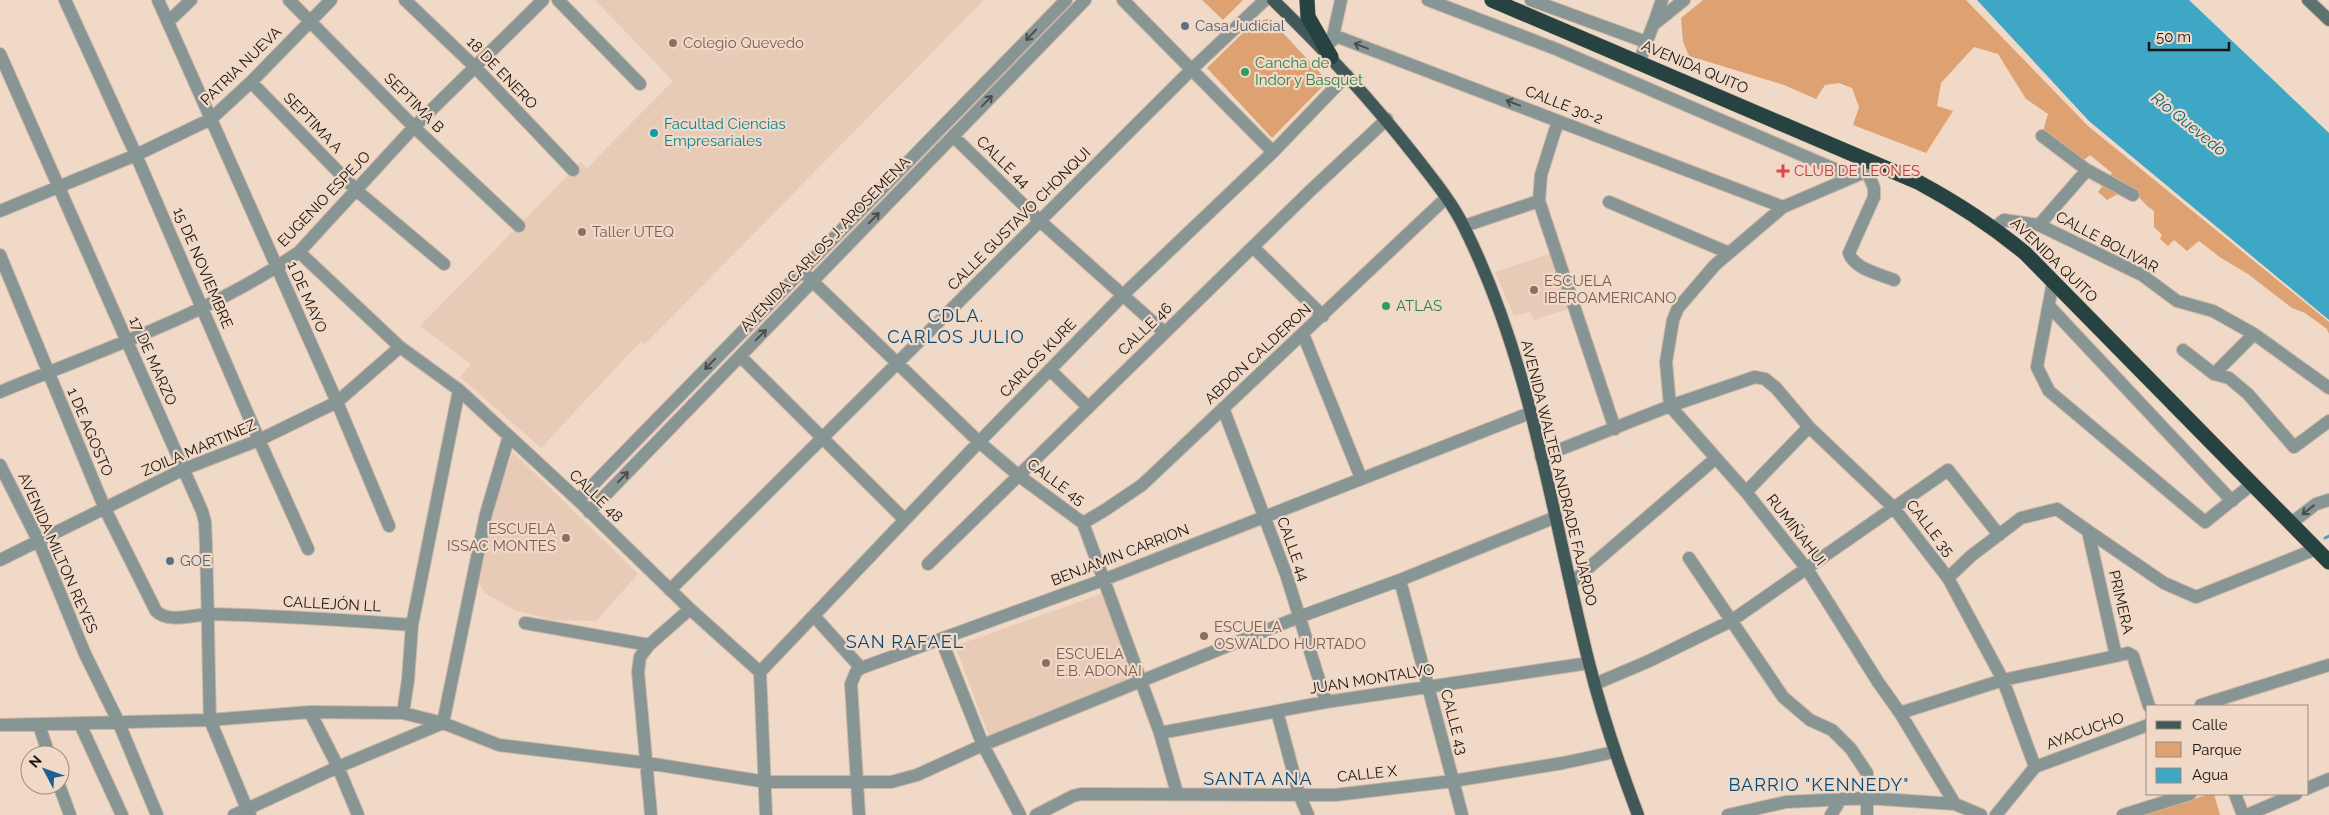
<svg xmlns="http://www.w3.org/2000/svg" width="2329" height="815" viewBox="0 0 2329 815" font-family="Raleway,sans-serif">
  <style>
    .built { fill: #e8cbb6 }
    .green { fill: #dea172 }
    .water { fill: #3da7c5 }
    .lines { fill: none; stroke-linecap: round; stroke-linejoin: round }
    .stream { stroke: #3da7c5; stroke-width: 3 }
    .street-casing { stroke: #cab5a6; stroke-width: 14 }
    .secondary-casing { stroke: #cab5a6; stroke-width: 14 }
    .primary-casing { stroke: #cab5a6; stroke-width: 14 }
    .highway-casing { stroke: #cab5a6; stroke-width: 16 }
    .street { stroke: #879594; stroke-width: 12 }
    .secondary { stroke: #5d7170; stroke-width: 12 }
    .primary { stroke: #405857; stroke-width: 12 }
    .highway { stroke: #264341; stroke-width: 15 }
    .oneway { stroke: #4b4e4a }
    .service-dot { fill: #5c6f8a; stroke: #f1d9c8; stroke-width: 2 }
    .education-dot { fill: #8d6e63; stroke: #f1d9c8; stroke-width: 2 }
    .leisure-dot { fill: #2e9e5b; stroke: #f1d9c8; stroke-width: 2 }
    .culture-dot { fill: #0f9aa8; stroke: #f1d9c8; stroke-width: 2 }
    .health-dot { fill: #e0444e; stroke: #f1d9c8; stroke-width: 2 }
    .labels { text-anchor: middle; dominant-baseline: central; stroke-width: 4.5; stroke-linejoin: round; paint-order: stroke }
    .service-label { font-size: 15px; fill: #4e5e75; stroke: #f1d9c8; text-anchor: start }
    .education-label { font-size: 15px; fill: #785e54; stroke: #f1d9c8; text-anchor: start }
    .leisure-label { font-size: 15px; fill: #27864d; stroke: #f1d9c8; text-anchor: start }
    .street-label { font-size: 15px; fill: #1a130d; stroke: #f1d9c8 }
    .culture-label { font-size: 15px; fill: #0d838f; stroke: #f1d9c8; text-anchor: start }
    .health-label { font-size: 15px; fill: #be3a42; stroke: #f1d9c8; text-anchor: start }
    .water-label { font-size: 16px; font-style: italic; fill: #096176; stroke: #f1d9c8 }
    .quarter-label { font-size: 18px; letter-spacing: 1px; fill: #064a79; stroke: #f1d9c8 }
  </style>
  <rect width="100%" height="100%" fill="#f1d9c8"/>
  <path class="built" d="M595 0H984L645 344 641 341 541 448 460 377 471 364 420 326 581 162 587 168 673 81Z
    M1554 252 1571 308 1534 320 1530 312 1514 316 1495 272Z
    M513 452 638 574 596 621 551 620 514 610 485 593 479 583 499 491Z
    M1104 593 1136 680 990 739 955 646Z"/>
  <path class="green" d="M1202 0H1243L1223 20Z
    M1703 0H1966L2088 126 2329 322V334L2327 329 2305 313 2292 308 2248 274 2221 258 2199 241 2187 251 2174 240 2168 246 2160 239 2162 235 2154 227V211L2147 206 2130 187 2107 200 2098 192 2112 173 2090 155 2080 163 2043 131 2048 114 2026 99 1998 54 1974 47 1941 83 1937 106 1953 111 1926 153 1853 125 1859 107 1852 88 1839 83 1825 85 1816 99 1784 85 1689 56 1683 42 1681 18Z
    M1266 19 1271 20 1322 75 1324 85 1272 138 1207 68 1252 24Z
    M2211 794H2214L2220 815H2135Z"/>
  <path class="water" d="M1977 0H2189L2329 133V320L2089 121Z"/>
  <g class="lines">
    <path class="stream" d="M2325 538 2329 536"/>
    <defs>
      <path id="street" d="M65 0 136 155 259 440 308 549
        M158 0 337 402 389 526
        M289 0 414 127 519 226
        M405 0 475 67 573 170
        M558 0 640 84
        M1123 0 1273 152
        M1428 0 1556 49 1853 177
        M1531 0 1646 42
        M168 22 191 0
        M1654 23 1662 0
        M1333 35 1783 207
        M1332 41 1341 0
        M0 54 202 511 205 522C208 588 208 654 210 720L0 725
        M1639 63 1653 25 1684 0
        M251 82 356 190 444 264
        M953 136 1040 221 1164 332
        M1871 161 1867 171 1783 207 1715 265 1678 308 1673 320 1666 362 1670 406 1755 377 1765 379 1776 388 1809 427 1893 507 1948 578 2003 680 2035 767 1996 815
        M2087 170 2133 195
        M1867 171 1874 188V197L1849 253C1854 269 1880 274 1894 280
        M1539 201 1541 175 1558 121
        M1609 202 1729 253
        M0 211 136 155 211 119 251 82 331 0
        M2039 225 2087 170 2042 136
        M1464 226 1539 201 1615 429
        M1994 228 2004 220 2039 225 2142 275 2177 301 2213 311 2254 334 2329 388
        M1253 247 1323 316
        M299 252 400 347 459 390 578 500 690 609 760 672 766 815
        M0 255 105 509 156 611C169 624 195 614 212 614 279 616 346 620 412 625L408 680 403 713
        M807 276 979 442 1018 475 1083 523 1160 733 1177 793
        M2053 282 2037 367 2049 391 2205 522 2251 485
        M2049 306 2232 501
        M1303 334 1361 478
        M2183 350 2214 374 2254 334
        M740 356 905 520
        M1050 370 1088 407
        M2214 374 2229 378 2248 394 2294 447 2329 421
        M0 392C101 350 208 315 299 252L414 127 543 0
        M1223 408 1286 574 1326 702
        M509 436 486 514 443 723 499 745 647 763 766 782H891L917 775 983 745 1299 617 1400 580 1556 517
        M1541 457 1670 406 1746 492 1807 569 1878 682 1900 713 1955 804
        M0 465 39 542 85 654 118 721 157 815
        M1746 492 1809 427
        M578 500 1066 0
        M589 512 1085 0
        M1083 523 1105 510 1142 485 1446 198
        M2290 524 2316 504 2329 500
        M2088 531 2164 583 2196 597 2316 549
        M1689 558 1783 697 1810 720 1832 730 1851 749 1867 773V815
        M0 560 184 469 259 440 337 402 400 347
        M928 564 1310 191 1387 119
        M1400 580 1462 815
        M1571 583 1716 458
        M670 590 1192 69 1265 0
        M814 616 861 668
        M525 623 649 645
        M412 625 459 390
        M941 639 983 745 1020 815
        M2116 656 2128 653 2133 656 2149 706
        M760 672 979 442 1124 294 1273 152 1347 75
        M1595 684 1649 661 1731 621 1948 470 1999 535
        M2201 705 2329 665
        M1277 711 1299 794 1308 815
        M310 712 210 720 247 809 338 767 443 723 403 713 310 712 338 767 358 815
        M1900 713 2003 680 2116 656 2088 531 2057 509 2021 518 1971 556 1948 578
        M80 724 122 815
        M39 725 49 755
        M1160 733 1326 702 1589 663
        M2035 767 2148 725
        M59 785 70 815
        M2308 788 2329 779
        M2235 794 2243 815
        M234 815 247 809 250 815
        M651 815 638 672 640 657 649 645 690 609
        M859 815 851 684 856 672 861 668 1103 580 1530 413
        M1036 815 1073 796 1081 794 1335 795 1453 781 1563 763 1614 752
        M1728 815 1786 802 1866 798 1955 804 1981 815
        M1831 815 1841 799
        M2123 815 2190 794
        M2247 815 2296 794"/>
      <path id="secondary" d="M2308 0 2329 20"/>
      <path id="primary" d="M1273 0C1324 49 1371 100 1415 156 1432 178 1452 202 1464 227 1532 363 1552 517 1589 663 1602 715 1619 765 1638 815"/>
      <path id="highway" d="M1307 0 1308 17 1331 57
        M1492 0 1918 182C1957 203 1991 225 2025 253L2329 562"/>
    </defs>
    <use href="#street" class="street-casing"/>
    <use href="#secondary" class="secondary-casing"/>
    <use href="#primary" class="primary-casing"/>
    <use href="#highway" class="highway-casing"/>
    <use href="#street" class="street"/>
    <use href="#secondary" class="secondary"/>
    <use href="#primary" class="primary"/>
    <use href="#highway" class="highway"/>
  </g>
  <defs><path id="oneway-shaft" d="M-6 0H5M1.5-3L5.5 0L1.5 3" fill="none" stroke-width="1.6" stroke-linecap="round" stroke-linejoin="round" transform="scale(1.25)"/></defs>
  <g class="oneway">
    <use href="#oneway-shaft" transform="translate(1031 35) rotate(134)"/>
    <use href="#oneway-shaft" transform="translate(1361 46) rotate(-159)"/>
    <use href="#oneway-shaft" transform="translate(987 101) rotate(-46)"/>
    <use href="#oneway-shaft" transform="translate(1513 103) rotate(-159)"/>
    <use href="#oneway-shaft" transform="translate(874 218) rotate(-46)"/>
    <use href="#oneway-shaft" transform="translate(761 335) rotate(-46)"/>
    <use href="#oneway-shaft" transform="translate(710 364) rotate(134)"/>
    <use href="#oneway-shaft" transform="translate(623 477) rotate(-46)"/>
    <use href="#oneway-shaft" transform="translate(2308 510) rotate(142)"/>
  </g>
  <g class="service-dot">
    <circle cx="1185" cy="26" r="5"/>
    <circle cx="170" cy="561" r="5"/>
  </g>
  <g class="education-dot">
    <circle cx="673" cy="43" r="5"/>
    <circle cx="582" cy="232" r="5"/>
    <circle cx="1534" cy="290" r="5"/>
    <circle cx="566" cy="538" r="5"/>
    <circle cx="1204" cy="636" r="5"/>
    <circle cx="1046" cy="663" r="5"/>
  </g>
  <g class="leisure-dot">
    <circle cx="1245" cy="72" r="5"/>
    <circle cx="1386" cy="306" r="5"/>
  </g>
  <circle class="culture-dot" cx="654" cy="133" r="5"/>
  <path class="health-dot" d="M1780.5 163.5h5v5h5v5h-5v5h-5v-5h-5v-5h5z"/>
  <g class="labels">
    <g class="service-label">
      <text x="1195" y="26">Casa Judicial</text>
      <text x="180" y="561">GOE</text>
    </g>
    <g class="education-label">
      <text x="683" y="43">Colegio Quevedo</text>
      <text x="592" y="232">Taller UTEQ</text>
      <text x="1544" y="281">ESCUELA<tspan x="1544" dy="17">IBEROAMERICANO</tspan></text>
      <text x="556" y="529" text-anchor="end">ESCUELA<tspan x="556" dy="17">ISSAC MONTES</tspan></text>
      <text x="1214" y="627">ESCUELA<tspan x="1214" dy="17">OSWALDO HURTADO</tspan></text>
      <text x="1056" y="654">ESCUELA<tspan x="1056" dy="17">E.B. ADONAI</tspan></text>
    </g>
    <g class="leisure-label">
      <text x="1255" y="63">Cancha de<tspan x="1255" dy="17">Indor y Basquet</tspan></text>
      <text x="1396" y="306">ATLAS</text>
    </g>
    <g class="street-label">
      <text transform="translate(241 66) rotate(-44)">PATRIA NUEVA</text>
      <text transform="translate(1695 67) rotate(23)">AVENIDA QUITO</text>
      <text transform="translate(502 73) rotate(46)">18 DE ENERO</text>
      <text transform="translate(414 103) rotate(45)">SEPTIMA B</text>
      <text transform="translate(1564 105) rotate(21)">CALLE 30-2</text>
      <text transform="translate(313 123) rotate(46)">SEPTIMA A</text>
      <text transform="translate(1003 162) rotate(44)">CALLE 44</text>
      <text transform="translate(324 199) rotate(-46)">EUGENIO ESPEJO</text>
      <text transform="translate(1019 219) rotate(-45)">CALLE GUSTAVO CHONQUI</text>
      <text transform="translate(2107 242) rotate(28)">CALLE BOLIVAR</text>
      <text transform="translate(825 244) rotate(-46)">AVENIDA CARLOS J. AROSEMENA</text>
      <text transform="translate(2054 260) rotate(44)">AVENIDA QUITO</text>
      <text transform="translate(203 268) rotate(67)">15 DE NOVIEMBRE</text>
      <text transform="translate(307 297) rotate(66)">1 DE MAYO</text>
      <text transform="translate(1145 329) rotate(-44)">CALLE 46</text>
      <text transform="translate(1258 354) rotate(-43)">ABDON CALDERON</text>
      <text transform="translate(1038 358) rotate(-46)">CARLOS KURE</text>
      <text transform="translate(153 361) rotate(66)">17 DE MARZO</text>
      <text transform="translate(90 432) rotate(67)">1 DE AGOSTO</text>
      <text transform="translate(199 448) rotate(-23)">ZOILA MARTINEZ</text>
      <text transform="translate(1559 473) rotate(76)">AVENIDA WALTER ANDRADE FAJARDO</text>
      <text transform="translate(1056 482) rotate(36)">CALLE 45</text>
      <text transform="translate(596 496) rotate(44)">CALLE 48</text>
      <text transform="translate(1930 528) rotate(52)">CALLE 35</text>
      <text transform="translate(1796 530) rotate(52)">RUMIÑAHUI</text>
      <text transform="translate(1293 549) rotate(70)">CALLE 44</text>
      <text transform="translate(58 553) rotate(66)">AVENIDA MILTON REYES</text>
      <text transform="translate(1120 555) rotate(-21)">BENJAMIN CARRION</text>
      <text transform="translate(2121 602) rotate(77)">PRIMERA</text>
      <text transform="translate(332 604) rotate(3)">CALLEJÓN LL</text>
      <text transform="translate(1372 679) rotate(-9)">JUAN MONTALVO</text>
      <text transform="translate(1454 722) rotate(75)">CALLE 43</text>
      <text transform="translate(2085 731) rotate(-20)">AYACUCHO</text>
      <text transform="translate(1367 774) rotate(-6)">CALLE X</text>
    </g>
    <g class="culture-label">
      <text x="664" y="124">Facultad Ciencias<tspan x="664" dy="17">Empresariales</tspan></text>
    </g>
    <g class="health-label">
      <text x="1794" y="171">CLUB DE LEONES</text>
    </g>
    <g class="water-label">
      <text transform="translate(2189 124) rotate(39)">Río Quevedo</text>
    </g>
    <g class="quarter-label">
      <text x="956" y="315">CDLA.<tspan x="956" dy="21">CARLOS JULIO</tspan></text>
      <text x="905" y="641">SAN RAFAEL</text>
      <text x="1258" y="778">SANTA ANA</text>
      <text x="1819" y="784">BARRIO "KENNEDY"</text>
    </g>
  </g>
  <rect x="2146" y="705" width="162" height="90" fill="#f1d9c8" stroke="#9b8a7d"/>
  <rect x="2156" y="721" width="25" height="8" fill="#405857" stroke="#9b8a7d"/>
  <text x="2192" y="730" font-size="15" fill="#1a130d">Calle</text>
  <rect x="2156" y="742" width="25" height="15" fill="#dea172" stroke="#9b8a7d"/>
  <text x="2192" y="755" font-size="15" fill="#1a130d">Parque</text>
  <rect x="2156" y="768" width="25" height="15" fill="#3da7c5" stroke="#9b8a7d"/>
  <text x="2192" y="780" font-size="15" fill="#1a130d">Agua</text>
  <g transform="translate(45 770) rotate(311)"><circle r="24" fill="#f1d9c8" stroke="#9b8a7d"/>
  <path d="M0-4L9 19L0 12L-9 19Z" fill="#1b5f94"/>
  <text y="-8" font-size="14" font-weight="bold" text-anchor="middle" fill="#1a130d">N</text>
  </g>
  <path d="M2149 42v8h80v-8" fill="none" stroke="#1a130d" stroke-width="2.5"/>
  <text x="2156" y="42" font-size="15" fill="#1a130d" stroke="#f1d9c8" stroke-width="4" paint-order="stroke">50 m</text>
</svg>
